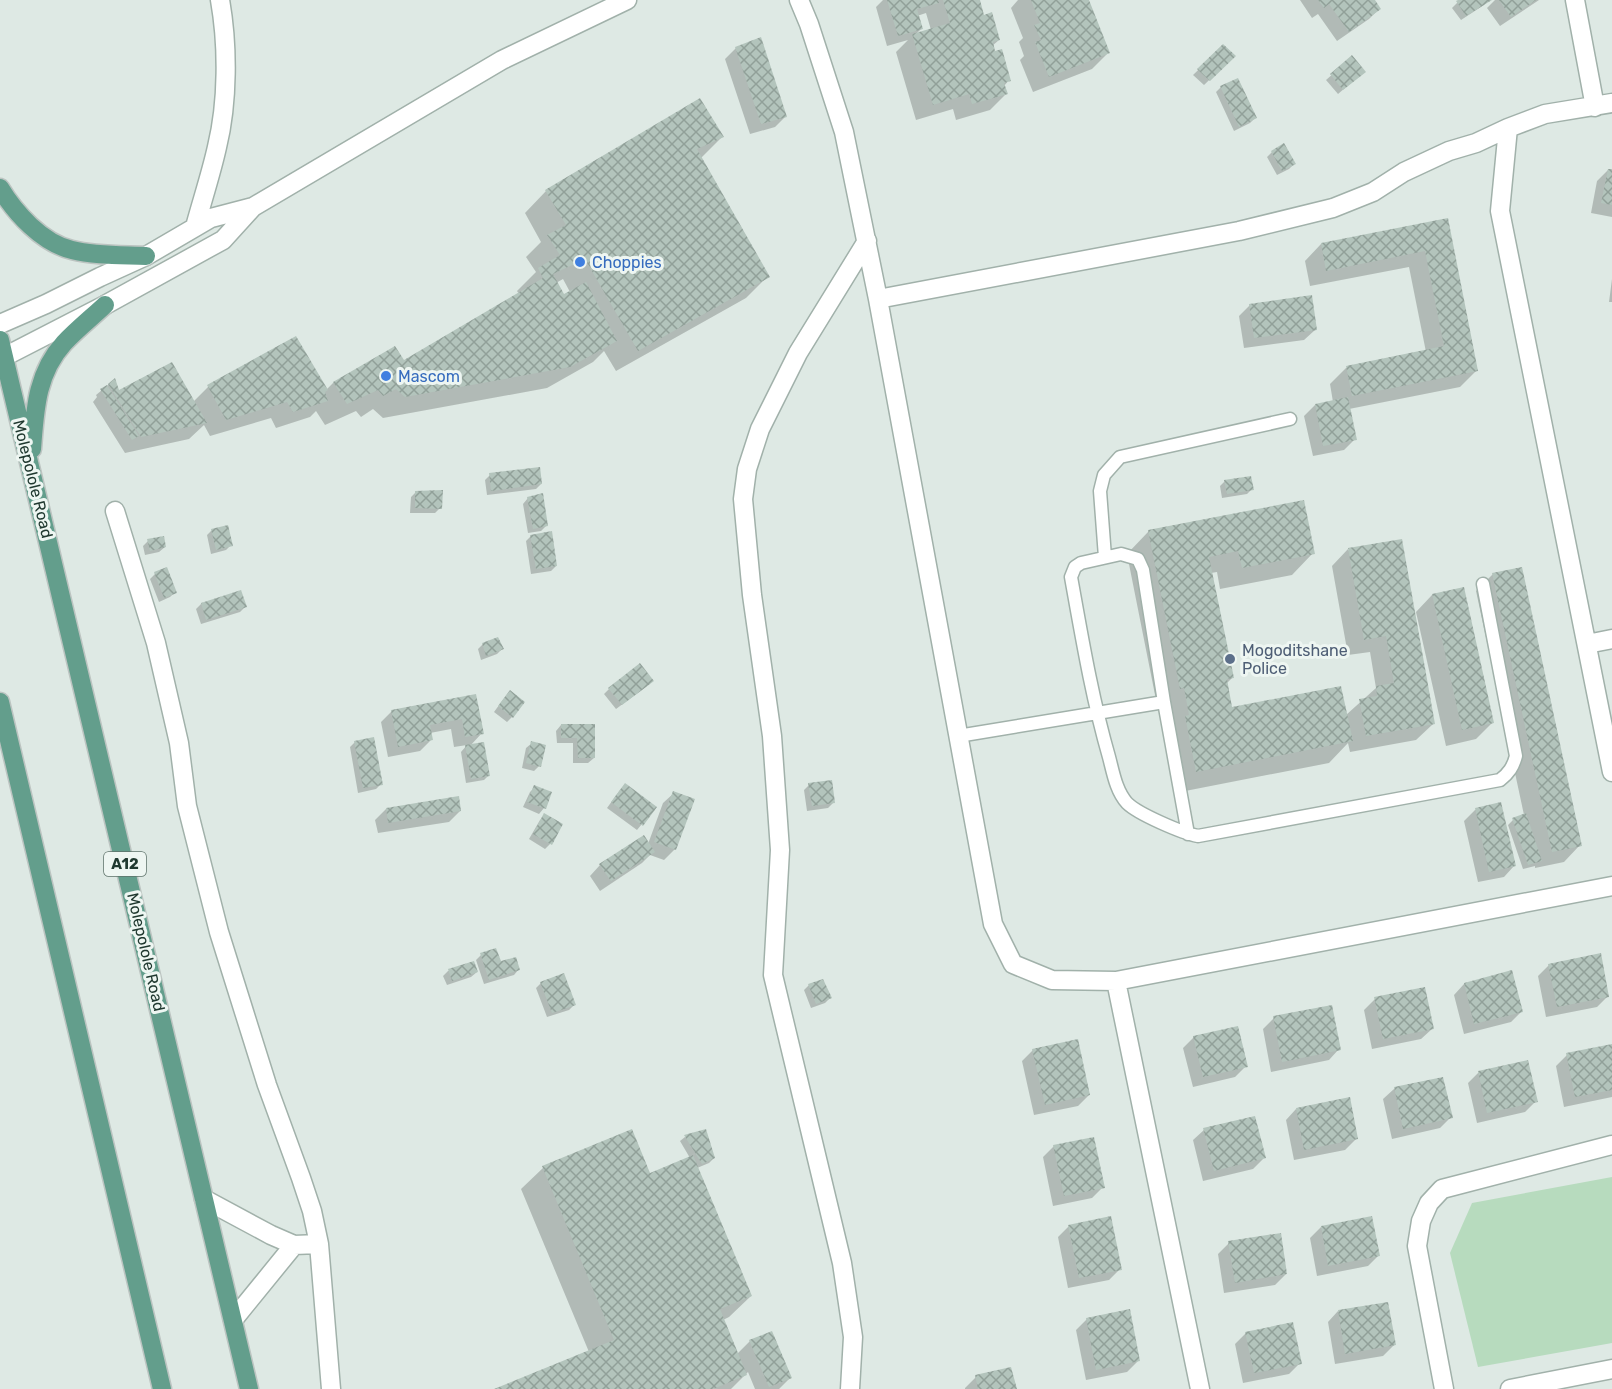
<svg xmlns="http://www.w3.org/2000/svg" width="1612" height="1389" viewBox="0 0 1612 1389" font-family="Rubik,sans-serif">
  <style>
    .grass { fill: #b7dbbe }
    .shadow { fill: #0003; fill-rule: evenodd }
    .building { fill: url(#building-cross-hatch) }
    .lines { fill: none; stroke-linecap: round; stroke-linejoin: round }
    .service-casing { stroke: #a1b1aa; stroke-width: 15 }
    .minor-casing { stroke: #a1b1aa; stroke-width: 21 }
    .primary-casing { stroke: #bcc4c1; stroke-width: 21 }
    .service { stroke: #fff; stroke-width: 12 }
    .minor { stroke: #fff; stroke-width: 18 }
    .primary { stroke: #639e8c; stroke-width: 18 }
    .shop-dot { fill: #3f7fe0; stroke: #eef6f2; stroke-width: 2 }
    .service-dot { fill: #5c6f8a; stroke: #eef6f2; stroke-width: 2 }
    .labels { text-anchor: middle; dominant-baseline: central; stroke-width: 6; stroke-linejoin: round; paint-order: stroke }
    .shield { fill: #eef6f2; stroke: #5e726a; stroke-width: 1.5 }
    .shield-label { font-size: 15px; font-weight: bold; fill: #203930 }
    .shop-label { font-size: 16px; fill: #366cbe; stroke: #eef6f2; text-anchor: start }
    .street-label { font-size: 16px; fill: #203930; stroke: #eef6f2 }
    .service-label { font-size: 16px; fill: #4e5e75; stroke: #eef6f2; text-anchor: start }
  </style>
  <defs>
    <pattern id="building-cross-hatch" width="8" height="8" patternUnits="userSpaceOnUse" patternTransform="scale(1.5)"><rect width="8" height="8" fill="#b3c4bc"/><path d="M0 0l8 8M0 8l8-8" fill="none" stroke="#91a099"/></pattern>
  </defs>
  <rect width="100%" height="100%" fill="#dee9e4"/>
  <path class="grass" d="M1612 1177V1343L1478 1367 1450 1253 1472 1203Z"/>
  <path class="shadow" d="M883 0H978L983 17 999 40 992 46 1009 80 1004 86 1006 94 990 110 956 120 953 109 916 120 896 52 908 40 887 46 876 7ZM926 13 931 30 915 35 921 29 917 16Z
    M1018 0H1087L1108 53 1092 69 1033 92 1020 60 1024 56 1019 42 1023 38 1011 8Z
    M1300 0H1373L1379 9 1369 19 1337 41 1318 14 1312 18Z
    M1460 0H1489L1484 5 1461 20 1452 8Z
    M1495 0H1539L1500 26 1487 8Z
    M1223 46 1234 56 1204 85 1193 75Z
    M736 48 786 116 775 127 750 134 725 59Z
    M1352 57 1359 76 1338 94 1326 80Z
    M1221 87 1255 118 1250 123 1234 131 1216 92Z
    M722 137 700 159 768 276 746 298 616 371 604 351 593 362 547 388 383 418 373 409 361 417 356 411 325 425 316 411 310 417 276 428 271 418 210 436 204 425 189 439 125 453 93 402 97 397 96 395 114 380 118 392 193 402 208 387 326 390 333 383 395 348 403 362 519 294 517 291 536 272 526 257 541 242 525 213 546 191ZM563 279 570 292 563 296 556 283Z
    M1272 152 1294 164 1289 169 1277 175 1267 157Z
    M1608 170 1612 171V217L1591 213 1597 181Z
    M1446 220 1476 371 1460 387 1349 409 1355 439 1344 450 1313 456 1304 416 1315 405 1333 402 1330 384 1346 368 1426 352 1409 267 1310 286 1305 261 1321 244Z
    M1612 279V302H1609Z
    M1250 305 1315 330 1304 340 1244 348 1239 316Z
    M490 475 541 484 536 489 487 495 485 480Z
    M1225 481 1252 489 1247 494 1222 498 1220 486Z
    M416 492 440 508 435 513H410L411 497Z
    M528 498 546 526 541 531 528 533 523 504Z
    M1302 502 1313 553 1292 575 1220 589 1217 572 1211 573 1232 678 1226 684 1231 709 1346 715 1376 688 1370 652 1348 655 1332 566 1348 549 1433 724 1416 740 1350 752 1348 743 1329 763 1175 793 1164 739 1167 736 1162 709 1158 710 1127 554 1148 532Z
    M212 530 231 545 226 550 211 554 207 535Z
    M531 536 556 566 551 571 531 574 526 541Z
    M148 541 165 547 159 552 145 555 143 546Z
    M155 574 175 592 170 597 159 602 150 579Z
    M1493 574 1580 845 1564 862 1535 868V866L1523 869 1508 825 1513 820 1524 815 1476 591Z
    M1432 595 1492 723 1476 739 1446 746 1416 612Z
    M201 604 245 607 240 612 201 624 196 609Z
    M483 644 502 649 497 654 481 660 478 649Z
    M647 686 616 709 604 694 609 689Z
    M475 696 482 733 470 746 489 775 484 780 466 783 461 752 467 745 454 747 451 729 430 733 431 740 420 751 388 757 381 722 392 711Z
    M505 697 512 717 507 722 494 712Z
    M561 725H593L594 758 588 763H573V743H557L556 731Z
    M355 742 381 784 376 789 358 793 350 747Z
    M532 743 539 766 534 771 522 768 526 748Z
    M809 785 833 803 828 808 807 811 804 790Z
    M535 787 550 793 544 808 539 814 523 807 530 792Z
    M620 790 655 808 637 830 607 808Z
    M674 793 675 849 664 860 650 855 642 863 600 891 590 876 600 865 648 844 663 803Z
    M1500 804 1514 866 1504 877 1478 882 1464 821 1475 810Z
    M386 809 460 811 449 822 378 833 375 820Z
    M545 815 550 844 545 849 529 839 540 820Z
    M481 955 500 963 519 969 514 975 484 984 476 960Z
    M473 963 477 972 471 977 447 985 443 976 448 971Z
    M1549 965 1608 996 1597 1007 1546 1017 1538 976Z
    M541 983 574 1005 569 1010 547 1017 536 988Z
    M1464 984 1522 1011 1511 1022 1464 1034 1454 995Z
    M809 985 830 998 825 1003 811 1008 804 990Z
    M1375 999 1432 1029 1421 1039 1372 1049 1364 1010Z
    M1274 1018 1339 1049 1329 1060 1271 1072 1263 1029Z
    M1194 1037 1246 1066 1235 1077 1193 1087 1183 1048Z
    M1612 1046V1097L1564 1107 1556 1066 1567 1055Z
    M1033 1050 1089 1095 1078 1106 1034 1115 1022 1061Z
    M1479 1072 1536 1101 1525 1112 1477 1123 1468 1083Z
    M1394 1089 1451 1117 1440 1128 1392 1139 1383 1099Z
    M1296 1109 1356 1139 1345 1150 1294 1160 1286 1120Z
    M1204 1130 1264 1158 1253 1169 1203 1181 1193 1140Z
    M685 1137 714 1158 709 1163 697 1168 751 1296 729 1317 723 1320 737 1354 750 1341 790 1378 779 1389H755L748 1372 731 1389H498L589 1352 521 1189 543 1168 649 1175 690 1158 680 1141Z
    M1054 1146 1103 1187 1092 1198 1053 1206 1043 1157Z
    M1069 1226 1120 1269 1109 1280 1068 1288 1058 1237Z
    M1321 1227 1379 1255 1368 1266 1317 1276 1310 1238Z
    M1229 1243 1286 1274 1275 1285 1224 1293 1218 1254Z
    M1338 1311 1394 1345 1383 1356 1335 1364 1328 1322Z
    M1087 1319 1138 1361 1127 1372 1086 1380 1076 1330Z
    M1246 1333 1300 1363 1289 1374 1243 1383 1235 1344Z
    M976 1377 1015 1389H965V1388Z"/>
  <path class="building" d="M887 0H938L939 3 917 9 923 29 898 36Z
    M943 0H980L984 15 992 12 1000 40 993 42 995 51 1002 49 1011 81 1004 83 1008 94 972 104 969 94 933 105 912 34 950 23Z
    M1031 0H1089L1110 53 1049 77 1035 42 1041 40 1034 25 1040 23Z
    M1318 0H1375L1381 9 1349 32 1329 4 1324 8Z
    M1458 0H1492L1466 16 1456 1Z
    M1499 0H1536L1511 17Z
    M761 37 787 117 761 124 735 47Z
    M1223 44 1236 56 1210 81 1197 69Z
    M1352 55 1366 72 1343 90 1330 74Z
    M1238 78 1257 118 1239 127 1220 86Z
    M700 98 724 137 697 149 770 277 638 351 585 259 553 274 564 294 586 282 617 341 570 367 405 397 396 389 383 396 378 390 347 404 333 382 395 346 404 360 543 278 538 268 560 255 547 235 566 225 545 190Z
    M1284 143 1296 164 1282 171 1271 151Z
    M1608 169H1612V205L1601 203Z
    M1448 218 1478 371 1352 396 1346 366 1444 346 1425 251 1326 271 1321 243Z
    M1312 295 1317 330 1254 338 1249 304Z
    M296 336 328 390 325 392 328 401 293 412 287 402 226 420 207 385Z
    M172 362 207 423 141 437 108 384 115 378 119 390Z
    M107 385 139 436 132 440 100 389Z
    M1348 397 1357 440 1323 446 1315 404Z
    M540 467 542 484 491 491 489 473Z
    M1251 476 1254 490 1227 494 1224 480Z
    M443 490 442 509 415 508V491Z
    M543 493 548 526 533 529 527 497Z
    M1304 500 1315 554 1242 568 1238 551 1209 557 1234 678 1227 679 1232 707 1341 686 1353 741 1196 772 1185 716 1189 715 1184 688 1180 689 1148 530Z
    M228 525 233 546 216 550 211 529Z
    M552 531 557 566 536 569 530 535Z
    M164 536 166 547 150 551 147 539Z
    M1402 539 1435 724 1366 736 1359 699 1377 696 1376 686 1394 683 1386 636 1364 640 1348 548Z
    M167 567 177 593 164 598 154 572Z
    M1522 567 1582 846 1552 852 1492 573Z
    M1464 587 1494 723 1462 730 1432 594Z
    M241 590 247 607 206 620 201 603Z
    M498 637 504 649 486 656 482 643Z
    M640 663 654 681 622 705 608 688Z
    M510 690 525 702 513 718 498 706Z
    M476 694 484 734 465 737 462 719 430 725 433 740 398 747 391 710Z
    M561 724H595V758H578L577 738H561Z
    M374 737 383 785 363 788 354 741Z
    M531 741 546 745 541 767 526 763Z
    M484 742 490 776 471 779 465 745Z
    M832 780 835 803 812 806 808 783Z
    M625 783 657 807 643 826 611 802Z
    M534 785 552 792 546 809 527 802Z
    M673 791 695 799 676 850 654 842Z
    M459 796 461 811 388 823 386 808Z
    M1501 802 1516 866 1489 872 1475 808Z
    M544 813 563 824 552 845 533 834Z
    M1526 813 1542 861 1528 865 1512 818Z
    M644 835 655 852 611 881 599 864Z
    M496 948 501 961 516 957 520 970 489 980 480 953Z
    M1601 953 1609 997 1557 1007 1548 964Z
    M474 961 478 972 452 981 448 969Z
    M1512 970 1523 1012 1474 1024 1464 983Z
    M564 973 576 1005 552 1013 540 982Z
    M823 979 832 998 816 1004 808 984Z
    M1425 987 1434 1029 1383 1039 1374 997Z
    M1332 1005 1341 1050 1282 1062 1273 1016Z
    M1238 1026 1248 1067 1203 1077 1193 1036Z
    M1078 1039 1090 1095 1045 1105 1032 1049Z
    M1612 1044V1090L1575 1097 1566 1053Z
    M1528 1060 1538 1102 1487 1113 1478 1071Z
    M1443 1077 1453 1118 1403 1129 1394 1087Z
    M1350 1097 1358 1139 1304 1150 1296 1108Z
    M1255 1116 1266 1158 1214 1171 1203 1128Z
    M632 1129 650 1173 693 1155 752 1296 720 1309 747 1375 713 1389H494L614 1340 542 1166Z
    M706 1129 715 1158 702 1164 684 1135Z
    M1094 1137 1105 1188 1064 1196 1053 1145Z
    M1111 1216 1122 1270 1079 1278 1068 1225Z
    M1372 1216 1380 1256 1328 1266 1321 1226Z
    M1281 1233 1287 1274 1235 1283 1228 1241Z
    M1388 1302 1396 1345 1345 1354 1338 1310Z
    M1130 1309 1140 1361 1096 1370 1086 1318Z
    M1293 1322 1302 1364 1254 1373 1245 1332Z
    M772 1331 792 1378 769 1387 749 1340Z
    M1011 1367 1017 1389H978L975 1375Z"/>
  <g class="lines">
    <defs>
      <path id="service" d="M1105 557 1100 491 1104 475 1120 457 1290 419
        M958 736 1164 702
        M1188 834 1164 702 1143 570 1138 559 1121 554 1081 563 1075 567 1071 577C1082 638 1092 698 1109 757 1113 772 1116 791 1127 803 1138 814 1182 833 1198 836L1500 780C1509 773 1513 767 1516 756L1483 584"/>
      <path id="minor" d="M799 0 809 24 844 132 878 299 993 924 1013 964 1052 980 1116 981 1612 886
        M1575 0 1595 107
        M1612 103 1545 114 1508 128 1500 211 1612 772
        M195 227C202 201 211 174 217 147 228 102 228 45 220 0
        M878 299 1239 231 1333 208 1373 192 1404 172 1449 151 1476 143 1508 128
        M0 324 46 304 100 277 146 256 211 218 253 207 502 60 627 0
        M0 359 105 305 223 240 253 207
        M115 511 156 643 179 743 187 806 219 932 267 1085 301 1178 312 1211 319 1244 331 1389
        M1587 644 1612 639
        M1116 981 1200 1389
        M204 1199 271 1235 294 1245 319 1244
        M233 1320 294 1245
        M850 1389 853 1337 842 1263 773 975 780 850 772 736 752 595 743 499 747 469 760 429 798 353 867 241
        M1444 1389 1417 1246 1421 1221 1429 1203 1442 1189 1612 1145
        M1510 1389 1612 1369"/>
      <path id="primary" d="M0 188C15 213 42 243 72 250 95 256 122 255 146 256
        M0 340 249 1389
        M32 449C35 411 36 374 64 343 76 330 91 318 105 305
        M0 702 162 1389"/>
    </defs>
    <use href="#service" class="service-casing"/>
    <use href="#minor" class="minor-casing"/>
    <use href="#primary" class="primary-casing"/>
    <use href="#service" class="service"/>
    <use href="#minor" class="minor"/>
    <use href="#primary" class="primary"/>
  </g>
  <g class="shop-dot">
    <circle cx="580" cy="262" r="6"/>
    <circle cx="386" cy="376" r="6"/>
  </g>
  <circle class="service-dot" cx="1230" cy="659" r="6"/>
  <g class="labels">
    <rect class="shield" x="104" y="852" width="42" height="24" rx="4.5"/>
    <g class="shield-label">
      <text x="125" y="864">A12</text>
    </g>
    <g class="shop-label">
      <text x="592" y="262">Choppies</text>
      <text x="398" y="376">Mascom</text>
    </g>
    <g class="street-label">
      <text transform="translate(33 479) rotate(76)">Molepolole Road</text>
      <text transform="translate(146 952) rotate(77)">Molepolole Road</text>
    </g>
    <g class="service-label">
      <text x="1242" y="650">Mogoditshane<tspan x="1242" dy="18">Police</tspan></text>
    </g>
  </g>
</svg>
